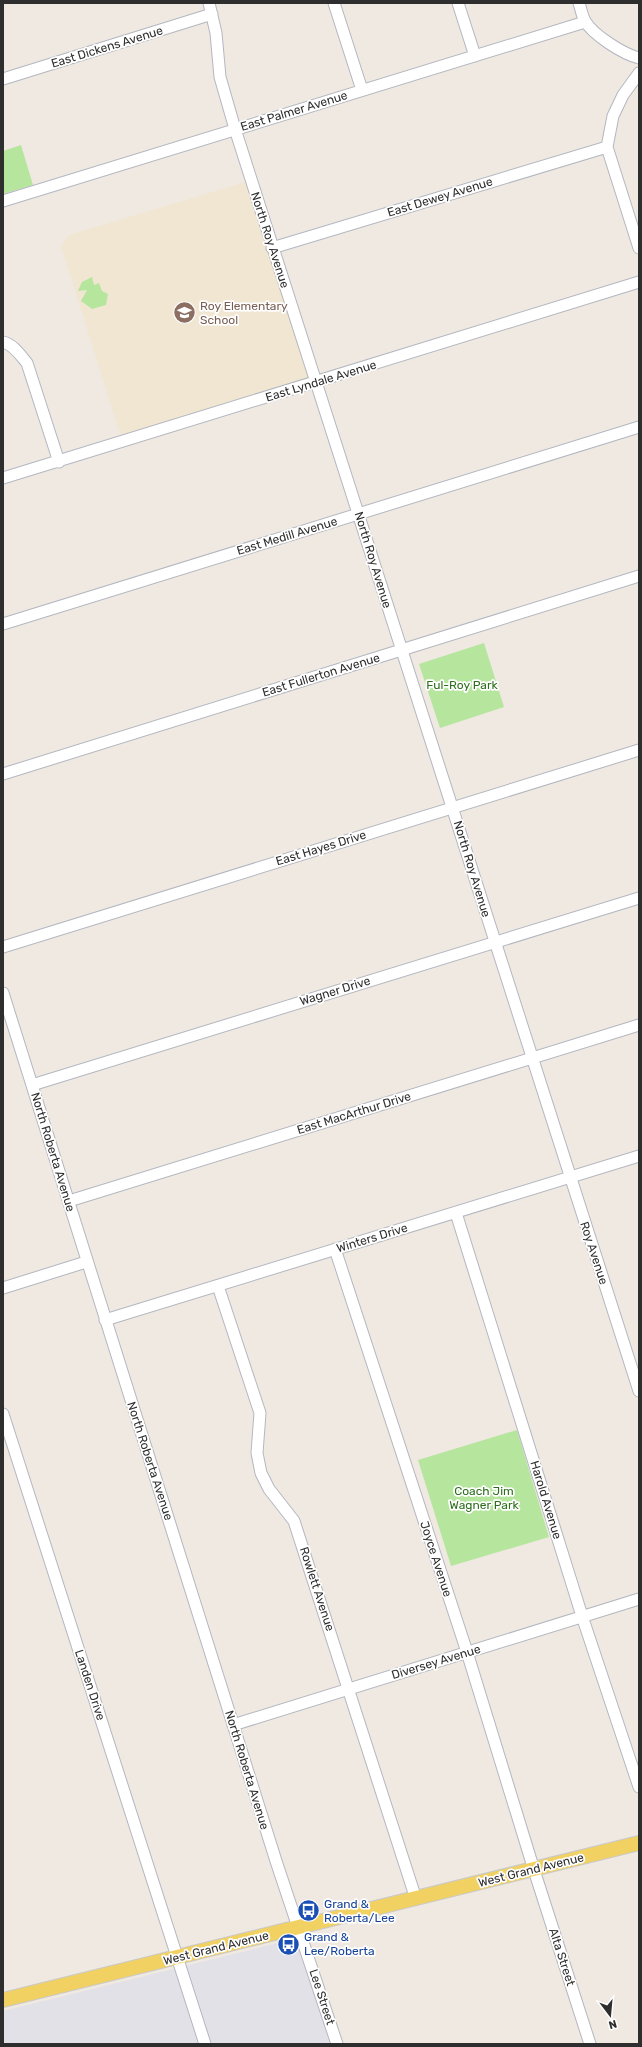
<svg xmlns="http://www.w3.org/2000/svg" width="642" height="2047" viewBox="0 0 642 2047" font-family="Rubik,sans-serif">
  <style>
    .industrial { fill: #e3e1e8 }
    .education { fill: #f0e6d1 }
    .green { fill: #b6e59e }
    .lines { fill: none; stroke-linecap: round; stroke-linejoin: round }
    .minor-casing { stroke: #b4b7c1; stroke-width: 13 }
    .major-casing { stroke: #c9c9c9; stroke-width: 16 }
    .minor { stroke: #fff; stroke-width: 11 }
    .major { stroke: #f2d163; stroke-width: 14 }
    .labels { text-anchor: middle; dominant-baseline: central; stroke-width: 3.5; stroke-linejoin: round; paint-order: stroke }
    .street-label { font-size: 12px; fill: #2e2e2e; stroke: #fff }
    .education-label { font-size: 12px; fill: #785e54; stroke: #fff; text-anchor: start }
    .park-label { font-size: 12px; fill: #2c6e1b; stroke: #fff }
    .transit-label { font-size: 12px; fill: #164399; stroke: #fff; text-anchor: start }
  </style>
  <rect width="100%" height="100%" fill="#efe9e1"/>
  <path class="industrial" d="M302 1937 338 2044H3V2011Z"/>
  <path class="education" d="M246 182 310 380 121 437 61 246 69 235Z"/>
  <path class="green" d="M21 145 33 185 3 194V151Z
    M92 277 94 285 99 283 102 291 108 294 106 305 92 309 81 301 87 290 78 291 82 282Z
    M484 643 504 707 440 728 419 664Z
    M517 1430 549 1537 451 1566 418 1460Z"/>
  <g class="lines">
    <defs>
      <path id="minor" d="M209 3 216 33 220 77 235 129 639 1391
        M334 3 362 90
        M458 3 475 56
        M579 3C581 9 582 16 585 21 593 35 623 54 639 58
        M639 73 623 95 613 116 607 147 639 248
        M3 79 212 14
        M3 201 585 22
        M272 248 607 147
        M3 342C13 344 21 356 27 363L59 462
        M3 478 639 282
        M3 624 639 427
        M3 774 639 576
        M3 947 639 750
        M3 993 276 1861 337 2044
        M32 1085 639 898
        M69 1201 639 1025
        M456 1213 582 1616 639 1787
        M335 1249 467 1652 534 1870 590 2044
        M218 1286 260 1413 257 1453 261 1473 269 1489 294 1521 416 1899
        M3 1288 86 1262
        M105 1320 639 1156
        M3 1414 205 2044
        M233 1725 639 1599"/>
      <path id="major" d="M3 2000 639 1843"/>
    </defs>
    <use href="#minor" class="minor-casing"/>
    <use href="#major" class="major-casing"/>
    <use href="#minor" class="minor"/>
    <use href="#major" class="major"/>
  </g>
  <defs>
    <symbol id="school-disc" viewBox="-11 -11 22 22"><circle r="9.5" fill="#8d6e63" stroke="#fff"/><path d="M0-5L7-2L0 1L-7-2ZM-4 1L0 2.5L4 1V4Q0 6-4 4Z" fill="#fff"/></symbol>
    <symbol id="bus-disc" viewBox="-11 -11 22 22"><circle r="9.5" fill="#1a4fb4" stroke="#fff"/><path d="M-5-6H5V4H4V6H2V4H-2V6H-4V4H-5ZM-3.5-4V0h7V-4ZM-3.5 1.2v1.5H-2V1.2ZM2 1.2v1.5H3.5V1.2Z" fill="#fff"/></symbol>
  </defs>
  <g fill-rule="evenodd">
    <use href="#school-disc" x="172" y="300" width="25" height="25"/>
    <use href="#bus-disc" x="296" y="1898" width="25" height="25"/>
    <use href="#bus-disc" x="276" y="1932" width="25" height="25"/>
  </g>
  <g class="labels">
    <g class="street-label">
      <text transform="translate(107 47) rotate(-17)">East Dickens Avenue</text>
      <text transform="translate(294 111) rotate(-17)">East Palmer Avenue</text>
      <text transform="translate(440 197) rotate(-17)">East Dewey Avenue</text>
      <text transform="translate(270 240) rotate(72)">North Roy Avenue</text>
      <text transform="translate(321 381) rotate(-17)">East Lyndale Avenue</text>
      <text transform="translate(287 536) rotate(-17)">East Medill Avenue</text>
      <text transform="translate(373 560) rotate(73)">North Roy Avenue</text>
      <text transform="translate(321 675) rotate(-17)">East Fullerton Avenue</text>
      <text transform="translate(321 848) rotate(-17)">East Hayes Drive</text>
      <text transform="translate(472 869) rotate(73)">North Roy Avenue</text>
      <text transform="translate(335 991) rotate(-17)">Wagner Drive</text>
      <text transform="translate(354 1113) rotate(-17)">East MacArthur Drive</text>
      <text transform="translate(53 1152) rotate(73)">North Roberta Avenue</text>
      <text transform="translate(372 1238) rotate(-17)">Winters Drive</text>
      <text transform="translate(594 1253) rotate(72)">Roy Avenue</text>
      <text transform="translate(150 1461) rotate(72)">North Roberta Avenue</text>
      <text transform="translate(546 1500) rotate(73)">Harold Avenue</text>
      <text transform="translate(436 1559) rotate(72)">Joyce Avenue</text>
      <text transform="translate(317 1589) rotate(72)">Rowlett Avenue</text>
      <text transform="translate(436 1662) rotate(-17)">Diversey Avenue</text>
      <text transform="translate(90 1685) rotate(72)">Landen Drive</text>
      <text transform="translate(247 1770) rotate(73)">North Roberta Avenue</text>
      <text transform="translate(531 1870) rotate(-14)">West Grand Avenue</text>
      <text transform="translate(216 1948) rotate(-14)">West Grand Avenue</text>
      <text transform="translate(562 1957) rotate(72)">Alta Street</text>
      <text transform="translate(322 1997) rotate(72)">Lee Street</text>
    </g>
    <g class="education-label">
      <text x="200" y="306">Roy Elementary<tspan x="200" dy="14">School</tspan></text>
    </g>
    <g class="park-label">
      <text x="462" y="685">Ful-Roy Park</text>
      <text x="484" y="1491">Coach Jim<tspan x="484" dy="14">Wagner Park</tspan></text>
    </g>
    <g class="transit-label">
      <text x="324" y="1904">Grand &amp;<tspan x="324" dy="14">Roberta/Lee</tspan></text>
      <text x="304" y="1937">Grand &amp;<tspan x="304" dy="14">Lee/Roberta</tspan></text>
    </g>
  </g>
  <rect width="642" height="2047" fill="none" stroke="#2e2e2e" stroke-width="8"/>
  <g transform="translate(610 2015) rotate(164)" stroke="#ffffff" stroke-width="3" paint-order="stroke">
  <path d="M0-3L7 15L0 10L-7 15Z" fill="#2e2e2e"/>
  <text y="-6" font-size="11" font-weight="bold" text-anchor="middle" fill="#2e2e2e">N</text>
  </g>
</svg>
